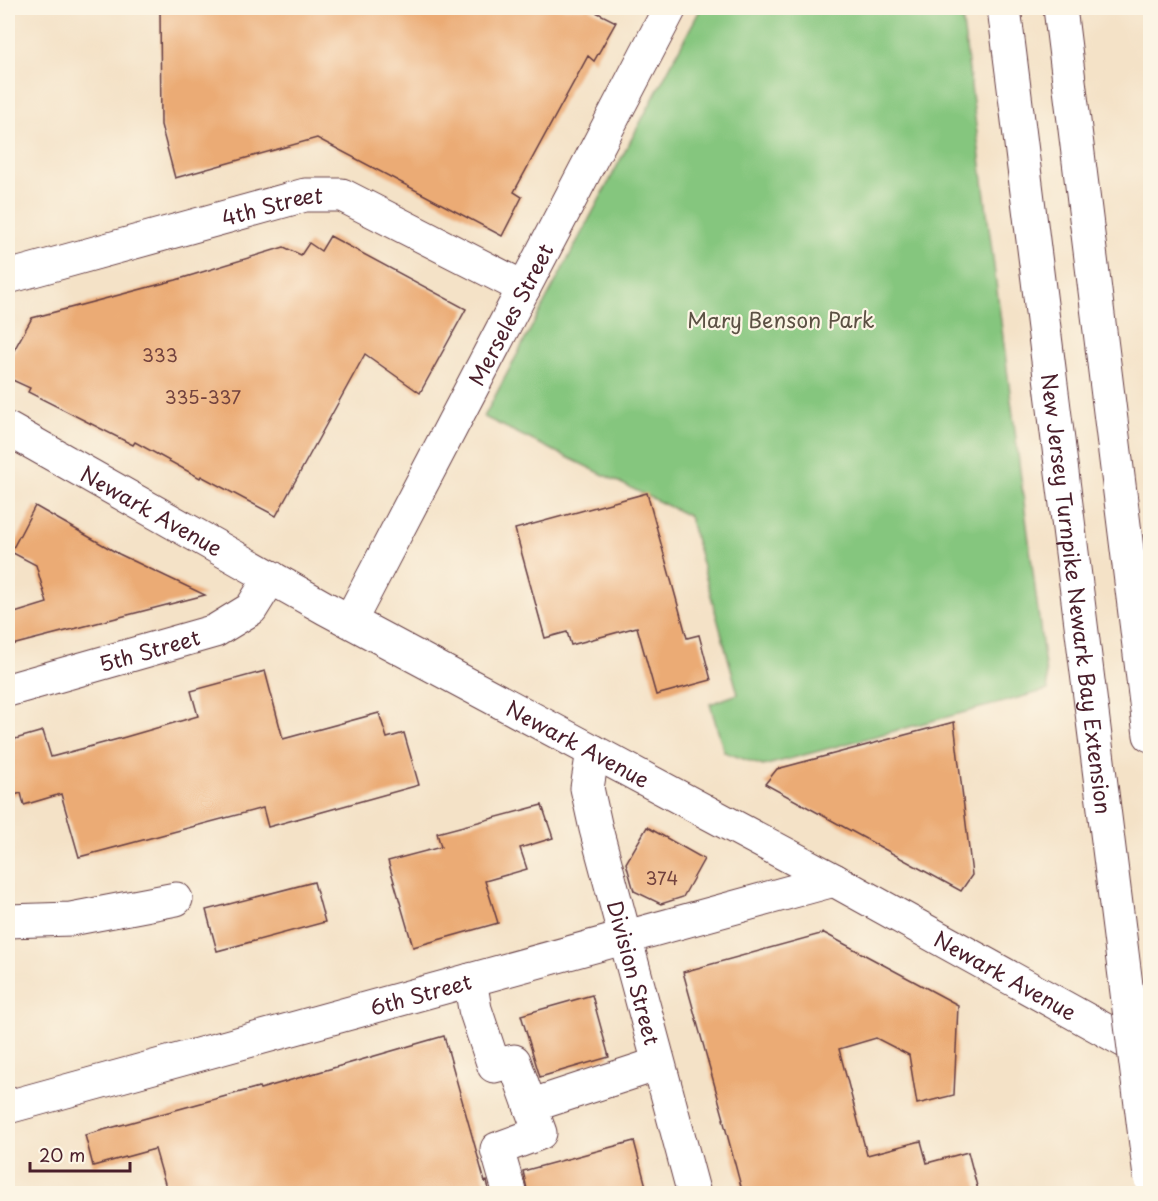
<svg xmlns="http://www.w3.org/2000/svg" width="1158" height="1201" viewBox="0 0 1158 1201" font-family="'Playpen Sans',sans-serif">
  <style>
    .green { fill: #85c67e; stroke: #687254; stroke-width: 1.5 }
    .building { fill: #ebab75 }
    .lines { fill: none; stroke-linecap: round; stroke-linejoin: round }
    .minor-casing { stroke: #643c42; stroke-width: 35 }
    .major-casing { stroke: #643c42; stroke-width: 35 }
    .highway-casing { stroke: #643c42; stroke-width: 35 }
    .minor { stroke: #fff; stroke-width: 33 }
    .major { stroke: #fff; stroke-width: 33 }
    .highway { stroke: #fff; stroke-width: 33 }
    .highway-bridge-casing { stroke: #643c42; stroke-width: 35; stroke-linecap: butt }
    .highway-bridge { stroke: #fff; stroke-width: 33 }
    .labels { text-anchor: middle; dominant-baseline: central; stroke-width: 4.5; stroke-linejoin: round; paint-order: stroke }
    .number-label { font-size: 18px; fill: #72423e }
    .street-label { font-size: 21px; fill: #4a1f2b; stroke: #fcf5e5 }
    .park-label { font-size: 21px; fill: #5c5144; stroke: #fcf5e5 }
  </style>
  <rect width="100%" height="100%" fill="#fcf5e5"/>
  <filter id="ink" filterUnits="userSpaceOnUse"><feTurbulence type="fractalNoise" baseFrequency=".0167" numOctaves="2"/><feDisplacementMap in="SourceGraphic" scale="12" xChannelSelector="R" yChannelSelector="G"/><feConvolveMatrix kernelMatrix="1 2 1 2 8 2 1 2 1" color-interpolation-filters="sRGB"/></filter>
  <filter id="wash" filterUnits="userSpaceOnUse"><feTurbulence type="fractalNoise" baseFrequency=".008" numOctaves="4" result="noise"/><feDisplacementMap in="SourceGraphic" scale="24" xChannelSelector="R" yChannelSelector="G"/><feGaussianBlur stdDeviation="1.35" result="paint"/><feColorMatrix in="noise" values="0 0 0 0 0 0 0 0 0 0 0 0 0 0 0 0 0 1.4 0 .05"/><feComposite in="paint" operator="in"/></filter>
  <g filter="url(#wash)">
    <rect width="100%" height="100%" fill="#f4e2c7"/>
    <path class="green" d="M701 8H961L1048 690 763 766 724 752 710 704 738 694 689 516 484 417Z"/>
    <g id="blocks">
      <path class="building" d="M160 8H588L616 22 594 61 588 56 514 192 522 197 502 236 317 138 175 178 161 125Z
        M330 236 466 309 420 393 365 354 276 516 201 476 200 478 135 442 133 445 28 392 30 388 8 378V361L32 318 176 280 284 247 301 255 309 243 321 251Z
        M647 493 687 638 699 635 711 680 656 695 637 627 571 645 567 632 545 638 515 529Z
        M35 506 119 554 205 595 8 646V615L47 603 36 565 11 552Z
        M265 671 283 739 379 713 387 738 404 733 419 785 268 827 263 808 79 857 61 794 24 805 21 793 8 797V741L43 731 51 757 122 738 198 716 191 691Z
        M954 722 972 875 961 891 765 784 777 769Z
        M542 805 553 838 520 848 527 869 485 881 498 923 413 947 388 861 441 847 437 833Z
        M647 827 704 859 683 897 661 904 634 891 626 863Z
        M314 882 325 922 217 951 206 910Z
        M824 933 958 1005 954 1095 917 1104 909 1055 876 1038 839 1049 867 1155 921 1141 927 1163 968 1152 979 1194H743L723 1119H724L683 972Z
        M592 995 609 1057 540 1077 521 1015Z
        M444 1036 485 1182 487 1181 490 1194H168L155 1149 93 1166 85 1135 259 1087 260 1089Z
        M634 1141 648 1194H528L523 1171Z"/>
    </g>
  </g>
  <g filter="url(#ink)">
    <use href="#blocks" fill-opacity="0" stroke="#643c42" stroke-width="1.5"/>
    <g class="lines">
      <defs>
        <g id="minor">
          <path id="s1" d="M8 277 305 195H342L524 288"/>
          <path id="s2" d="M350 621 670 8"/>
          <path id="s3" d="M8 690 215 631 251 609 271 577"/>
          <path id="s4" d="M593 751 587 788 596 829 694 1194"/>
          <path d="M8 921 71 919 176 899"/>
          <path d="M470 980 475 1009 494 1066 514 1061 540 1133 497 1149 510 1194"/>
          <path d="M530 1106 658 1064"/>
          <path id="s5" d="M8 1107 834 880"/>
        </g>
        <g id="major">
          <path id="s6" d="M8 429 325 608 834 880 1150 1055"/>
        </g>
        <path id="highway" d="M1060 8 1150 735"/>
      </defs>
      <use href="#minor" class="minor-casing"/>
      <use href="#major" class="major-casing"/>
      <use href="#highway" class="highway-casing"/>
      <use href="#minor" class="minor"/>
      <use href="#major" class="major"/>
      <use href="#highway" class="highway"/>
      <defs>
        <g id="highway-bridge">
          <path id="s7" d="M1004 8 1150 1177"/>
        </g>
      </defs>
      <use href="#highway-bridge" class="highway-bridge-casing"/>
      <use href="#highway-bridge" class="highway-bridge"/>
    </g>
  </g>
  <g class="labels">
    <g class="number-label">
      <text x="160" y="354">333</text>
      <text x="203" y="396">335-337</text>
      <text x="662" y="877">374</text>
    </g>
    <g class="street-label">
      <text stroke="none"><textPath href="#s1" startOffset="274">4th Street</textPath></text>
      <text stroke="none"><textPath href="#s2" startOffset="346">Merseles Street</textPath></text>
      <text stroke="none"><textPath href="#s6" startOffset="165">Newark Avenue</textPath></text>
      <text stroke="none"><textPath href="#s7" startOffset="590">New Jersey Turnpike Newark Bay Extension</textPath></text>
      <text stroke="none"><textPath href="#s3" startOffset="147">5th Street</textPath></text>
      <text stroke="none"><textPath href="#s6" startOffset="651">Newark Avenue</textPath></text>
      <text stroke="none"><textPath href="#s4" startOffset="228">Division Street</textPath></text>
      <text stroke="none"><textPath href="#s6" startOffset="1137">Newark Avenue</textPath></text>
      <text stroke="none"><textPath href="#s5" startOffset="428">6th Street</textPath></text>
    </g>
    <g class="park-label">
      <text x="781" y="319">Mary Benson Park</text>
    </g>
  </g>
  <rect width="1158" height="1201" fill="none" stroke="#fcf5e5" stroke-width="30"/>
  <path d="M30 1162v9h100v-9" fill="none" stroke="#4a1f2b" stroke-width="3"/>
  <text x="39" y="1162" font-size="18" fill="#4a1f2b" stroke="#fcf5e5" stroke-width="4.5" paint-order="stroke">20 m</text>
</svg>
